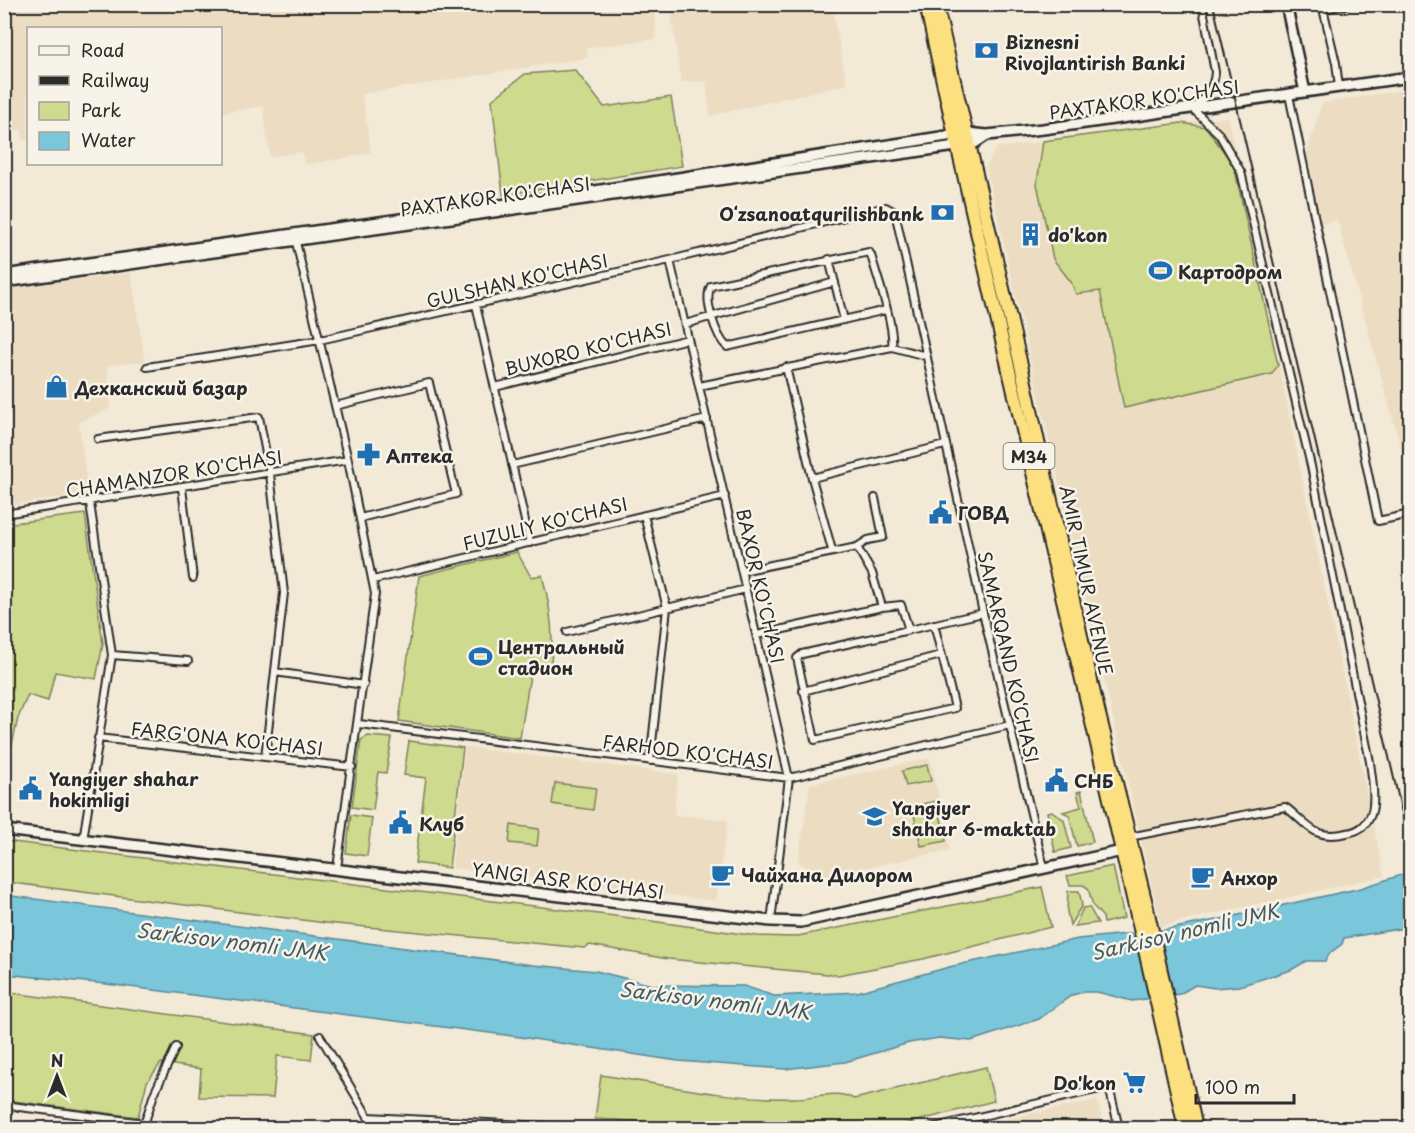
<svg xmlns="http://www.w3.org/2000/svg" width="1415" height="1133" viewBox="0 0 1415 1133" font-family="'Playpen Sans',sans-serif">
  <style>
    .built { fill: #ecddc2 }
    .green { fill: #ceda8d; stroke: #7c825c; stroke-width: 1.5 }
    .water { fill: #7ac6da; stroke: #5a8894; stroke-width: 1.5 }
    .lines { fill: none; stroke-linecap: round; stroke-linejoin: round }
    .street-casing { stroke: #2b2b2b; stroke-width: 10 }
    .secondary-casing { stroke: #2b2b2b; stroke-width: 14 }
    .highway-casing { stroke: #2b2b2b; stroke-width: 16 }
    .street { stroke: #f7f3e8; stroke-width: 6 }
    .secondary { stroke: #f7f3e8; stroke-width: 9 }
    .highway { stroke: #fce080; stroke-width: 12 }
    .rail { stroke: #2b2b2b; stroke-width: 2 }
    .labels { text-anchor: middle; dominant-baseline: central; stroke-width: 5; stroke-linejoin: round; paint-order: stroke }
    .shield { fill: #f7f3e8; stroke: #686764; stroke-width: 1.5 }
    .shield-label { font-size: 16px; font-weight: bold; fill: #2b2b2b }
    .poi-label { font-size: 18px; font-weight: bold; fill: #2b2b2b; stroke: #f7f3e8; text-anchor: start }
    .street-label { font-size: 18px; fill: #2b2b2b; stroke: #f7f3e8 }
    .water-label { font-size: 20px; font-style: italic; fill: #435a60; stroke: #f7f3e8 }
  </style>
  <rect width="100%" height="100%" fill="#f2e9d7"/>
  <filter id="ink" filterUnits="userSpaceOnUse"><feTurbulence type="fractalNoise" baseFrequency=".0167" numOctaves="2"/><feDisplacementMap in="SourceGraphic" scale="12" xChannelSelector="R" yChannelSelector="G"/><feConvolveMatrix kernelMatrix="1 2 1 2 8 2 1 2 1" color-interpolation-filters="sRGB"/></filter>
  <g filter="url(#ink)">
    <path class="built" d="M4 5H654L656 39 587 48 588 58 362 94 371 153 305 165 302 152 270 157 263 106 221 113 220 28H28V140H23L22 130 9 131 5 106Z
      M670 5H832L847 84 710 116 706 81 681 82Z
      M1410 89V450L1402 452 1337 220 1322 224 1307 153 1322 103Z
      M1228 117 1384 876 1161 926 986 167 996 148Z
      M131 273 145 361 107 366 111 408 79 422 88 493 5 506V288Z
      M465 747 678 774 674 815 728 820 716 901 452 868Z
      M930 758 950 850 823 877 798 862 810 784Z
      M1097 1100 1104 1128H962Z
      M380 1121 518 1128H385Z"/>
    <path class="green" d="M575 70 604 107 671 97 682 166 503 195 492 100 525 74Z
      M1181 123 1206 127 1234 166 1278 365 1272 374 1124 408 1100 291 1076 294 1071 282 1053 259 1037 184 1043 141Z
      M85 514 103 644 96 679 55 672 48 701 28 695 18 718 7 767H5V524Z
      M517 552 531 577 542 575C551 607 555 637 550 671L531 669 520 738 399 721 419 576Z
      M368 736 392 738 386 773 378 772 373 810 352 807 361 740Z
      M409 741 463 748 449 868 415 863 426 778 404 775Z
      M927 765 931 781 906 786 902 771Z
      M555 783 596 788 593 810 552 804Z
      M1081 791 1093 842 1077 846 1069 815 1063 812 1081 807 1077 792Z
      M937 801 946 841 921 846 912 806Z
      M1052 811 1064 820 1071 848 1055 852 1047 812Z
      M351 815 372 818 367 856 346 853Z
      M511 825 539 829 537 846 509 843Z
      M5 841 623 917 757 936 793 937 1042 887 1051 927 923 959 838 975 668 959 590 945 584 948 326 923 5 882Z
      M1113 866 1124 918 1104 923 1103 917 1093 906 1088 888 1083 885H1070L1067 876Z
      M1068 891H1079L1082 905 1070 925 1067 912Z
      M1089 907 1098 923 1075 926 1083 908Z
      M5 992 314 1034 311 1060 277 1056 273 1098 199 1097 201 1069 161 1063 147 1082 138 1117 5 1100Z
      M986 1067 994 1101 890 1128H679L655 1127 653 1122 595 1119 601 1075C665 1085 731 1100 795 1098 815 1098 836 1089 854 1099Z"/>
    <path class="water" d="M1410 872V927L1344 938 1342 944 1330 953 1325 961H1306L1291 970 1239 986 1215 988 1195 985 1180 994 1132 1001 1097 992H1084L1072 995 1039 1019 971 1041 939 1038 909 1043 845 1062 785 1069 678 1061 520 1037 106 984 5 974V895L533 965 596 971 652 985 744 986 774 996 857 992 953 966 1078 939 1164 930 1216 920 1361 888Z"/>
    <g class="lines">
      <defs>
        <path id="street" d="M1322 4 1336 63 1339 87
          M1323 9 1350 4
          M1289 95 1378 521 1410 514
          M295 238 348 460 375 594 337 868
          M829 259 844 320
          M670 260 789 778 771 921
          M476 305 530 543
          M886 310 727 347C716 336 703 300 711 286L869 252 871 255C877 277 895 326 892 347
          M685 324 835 282
          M147 367 320 340 670 260 886 207 895 212 983 613 1044 868
          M786 367 812 478 832 550
          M699 386 892 347 926 356
          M495 387 688 339
          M335 406 429 383 456 494 360 518
          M98 439 259 417 270 474 284 593 265 757
          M512 465 707 419
          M812 478 945 445
          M182 488 193 578
          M875 498 883 537 868 540 857 547 872 573 882 607 901 605 909 630 983 613
          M4 514 348 460
          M644 515 667 608 650 761
          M742 571 857 547
          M373 580 725 496
          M909 630 802 654 797 658 815 740 955 708 934 624
          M567 632 746 589
          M757 635 882 607
          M112 655 188 661
          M275 672 364 685
          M803 691 941 655
          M359 724 789 778 1010 725
          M98 738 352 767
          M1129 837 1285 807C1296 814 1307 829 1319 833 1327 836 1338 835 1347 833 1383 827 1373 788 1370 762L1311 466 1241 172 1219 134 1193 109C1205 97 1214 89 1215 72L1202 4
          M83 840 112 655 90 503
          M320 1036 375 1128
          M4 1105 144 1123
          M368 1117 587 1128
          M143 1128 154 1094 176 1047
          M930 1128 1109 1087 1119 1128"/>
        <path id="secondary" d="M1286 4 1305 92
          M4 275 556 197 966 133 987 135 1043 129 1410 77
          M4 282 956 146 975 143 987 135
          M4 830 771 921 801 922 1122 851"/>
        <path id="highway" d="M926 4C1007 380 1103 753 1185 1128
          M936 4 1021 365 1093 690 1146 904 1196 1128"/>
      </defs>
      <use href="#street" class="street-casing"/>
      <use href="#secondary" class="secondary-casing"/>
      <use href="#highway" class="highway-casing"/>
      <use href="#street" class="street"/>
      <use href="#secondary" class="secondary"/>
      <use href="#highway" class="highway"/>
      <path class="rail" d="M1213 4 1410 847"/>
    </g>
  </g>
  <defs>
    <symbol id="bank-bare" viewBox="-9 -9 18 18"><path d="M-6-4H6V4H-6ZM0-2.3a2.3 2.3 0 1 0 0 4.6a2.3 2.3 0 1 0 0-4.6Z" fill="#1f6fb2" stroke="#f7f3e8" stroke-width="2.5" paint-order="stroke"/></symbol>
    <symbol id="building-bare" viewBox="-9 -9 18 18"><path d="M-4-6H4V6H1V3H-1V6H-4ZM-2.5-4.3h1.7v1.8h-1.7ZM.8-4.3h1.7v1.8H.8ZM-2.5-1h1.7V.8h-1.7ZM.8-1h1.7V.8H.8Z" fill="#1f6fb2" stroke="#f7f3e8" stroke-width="2.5" paint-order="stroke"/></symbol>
    <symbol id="stadium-bare" viewBox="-9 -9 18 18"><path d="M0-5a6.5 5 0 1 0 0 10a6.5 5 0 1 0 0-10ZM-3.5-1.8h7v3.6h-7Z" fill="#1f6fb2" stroke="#f7f3e8" stroke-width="2.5" paint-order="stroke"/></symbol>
    <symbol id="shop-bare" viewBox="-9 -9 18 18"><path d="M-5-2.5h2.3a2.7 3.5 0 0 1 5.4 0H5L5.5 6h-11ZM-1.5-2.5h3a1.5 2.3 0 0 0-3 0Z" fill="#1f6fb2" stroke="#f7f3e8" stroke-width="2.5" paint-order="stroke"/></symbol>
    <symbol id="pharmacy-bare" viewBox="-9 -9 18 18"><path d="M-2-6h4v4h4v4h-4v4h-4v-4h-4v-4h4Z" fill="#1f6fb2" stroke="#f7f3e8" stroke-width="2.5" paint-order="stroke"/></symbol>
    <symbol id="civic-bare" viewBox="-9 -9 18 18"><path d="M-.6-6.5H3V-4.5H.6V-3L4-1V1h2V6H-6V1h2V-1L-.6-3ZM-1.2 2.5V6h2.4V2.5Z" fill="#1f6fb2" stroke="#f7f3e8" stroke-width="2.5" paint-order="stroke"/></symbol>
    <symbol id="school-bare" viewBox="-9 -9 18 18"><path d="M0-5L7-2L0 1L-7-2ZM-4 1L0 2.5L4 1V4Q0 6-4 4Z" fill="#1f6fb2" stroke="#f7f3e8" stroke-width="2.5" paint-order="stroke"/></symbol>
    <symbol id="cafe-bare" viewBox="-9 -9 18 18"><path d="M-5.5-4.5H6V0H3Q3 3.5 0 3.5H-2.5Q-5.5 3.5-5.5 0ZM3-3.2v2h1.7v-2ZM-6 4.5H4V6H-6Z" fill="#1f6fb2" stroke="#f7f3e8" stroke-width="2.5" paint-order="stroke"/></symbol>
    <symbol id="supermarket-bare" viewBox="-9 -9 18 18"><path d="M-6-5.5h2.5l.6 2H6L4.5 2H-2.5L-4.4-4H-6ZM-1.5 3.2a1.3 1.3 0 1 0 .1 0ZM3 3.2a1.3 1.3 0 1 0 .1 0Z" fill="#1f6fb2" stroke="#f7f3e8" stroke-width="2.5" paint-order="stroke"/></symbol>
  </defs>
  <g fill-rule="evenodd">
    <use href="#bank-bare" x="970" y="34" width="33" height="33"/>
    <use href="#bank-bare" x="926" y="196" width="33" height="33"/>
    <use href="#building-bare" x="1014" y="218" width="33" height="33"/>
    <use href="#stadium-bare" x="1144" y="254" width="33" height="33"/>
    <use href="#shop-bare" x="40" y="370" width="33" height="33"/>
    <use href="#pharmacy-bare" x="352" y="438" width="33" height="33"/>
    <use href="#civic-bare" x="924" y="496" width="33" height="33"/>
    <use href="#stadium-bare" x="464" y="640" width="33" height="33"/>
    <use href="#civic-bare" x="1040" y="764" width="33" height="33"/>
    <use href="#civic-bare" x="14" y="772" width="33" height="33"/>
    <use href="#school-bare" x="858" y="800" width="33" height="33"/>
    <use href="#civic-bare" x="384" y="806" width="33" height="33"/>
    <use href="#cafe-bare" x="706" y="858" width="33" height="33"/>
    <use href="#cafe-bare" x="1186" y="860" width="33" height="33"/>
    <use href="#supermarket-bare" x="1118" y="1066" width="33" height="33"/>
  </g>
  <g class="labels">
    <rect class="shield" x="1003.5" y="443" width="51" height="26" rx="4.5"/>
    <g class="shield-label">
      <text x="1029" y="456">M34</text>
    </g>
    <g class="poi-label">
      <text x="1005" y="41">Biznesni<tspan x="1005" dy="21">Rivojlantirish Banki</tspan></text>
      <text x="924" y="213" text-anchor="end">Oʻzsanoatqurilishbank</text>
      <text x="1048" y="234">do'kon</text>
      <text x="1178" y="271">Картодром</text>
      <text x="75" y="387">Дехканский базар</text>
      <text x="386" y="455">Аптека</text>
      <text x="958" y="512">ГОВД</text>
      <text x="498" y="646">Центральный<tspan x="498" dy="21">стадион</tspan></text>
      <text x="49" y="778">Yangiyer shahar<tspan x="49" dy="21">hokimligi</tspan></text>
      <text x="1074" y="780">СНБ</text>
      <text x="892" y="807">Yangiyer<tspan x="892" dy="21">shahar 6-maktab</tspan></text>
      <text x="419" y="823">Клуб</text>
      <text x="741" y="874">Чайхана Дилором</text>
      <text x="1221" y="877">Анхор</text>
      <text x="1116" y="1082" text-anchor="end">Do'kon</text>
    </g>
    <g class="street-label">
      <text transform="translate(1144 99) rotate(-8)">PAXTAKOR KO'CHASI</text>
      <text transform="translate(495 196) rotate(-8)">PAXTAKOR KO'CHASI</text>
      <text transform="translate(517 280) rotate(-13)">GULSHAN KO'CHASI</text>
      <text transform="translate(588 348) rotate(-14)">BUXORO KO'CHASI</text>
      <text transform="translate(174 473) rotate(-9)">CHAMANZOR KO'CHASI</text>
      <text transform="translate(545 523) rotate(-14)">FUZULIY KO'CHASI</text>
      <text transform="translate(1087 580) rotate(78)">AMIR TIMUR AVENUE</text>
      <text transform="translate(761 586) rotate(77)">BAXOR KO'CHASI</text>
      <text transform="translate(1009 657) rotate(77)">SAMARQAND KO‘CHASI</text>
      <text transform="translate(227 738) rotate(6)">FARG'ONA KO'CHASI</text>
      <text transform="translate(688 751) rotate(7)">FARHOD KO'CHASI</text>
      <text transform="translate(568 880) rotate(7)">YANGI ASR KO'CHASI</text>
    </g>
    <g class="water-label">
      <text transform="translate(1185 931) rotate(-13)">Sarkisov nomli JMK</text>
      <text transform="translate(232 941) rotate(7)">Sarkisov nomli JMK</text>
      <text transform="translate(715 1000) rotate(7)">Sarkisov nomli JMK</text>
    </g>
  </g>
  <rect width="1415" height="1133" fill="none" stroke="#f7f3e8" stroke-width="24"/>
  <rect x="12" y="12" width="1391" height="1109" fill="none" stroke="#2b2b2b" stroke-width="2" filter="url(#ink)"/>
  <rect x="27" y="27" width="195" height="138" fill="#f7f3e8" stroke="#a5a39c" stroke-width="1.5"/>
  <rect x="39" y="46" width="30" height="9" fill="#f7f3e8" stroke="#a5a39c" stroke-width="1.5"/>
  <text x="81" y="57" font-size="18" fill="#2b2b2b">Road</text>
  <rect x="39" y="76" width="30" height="9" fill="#2b2b2b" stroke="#a5a39c" stroke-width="1.5"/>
  <text x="81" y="87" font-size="18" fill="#2b2b2b">Railway</text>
  <rect x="39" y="102" width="30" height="18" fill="#ceda8d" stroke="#a5a39c" stroke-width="1.5"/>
  <text x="81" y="117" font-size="18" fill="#2b2b2b">Park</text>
  <rect x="39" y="132" width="30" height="18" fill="#7ac6da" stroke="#a5a39c" stroke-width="1.5"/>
  <text x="81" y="147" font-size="18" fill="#2b2b2b">Water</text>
  <g transform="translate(57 1076)" stroke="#f7f3e8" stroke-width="4.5" paint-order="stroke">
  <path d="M0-4.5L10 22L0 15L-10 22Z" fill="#2b2b2b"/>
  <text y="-9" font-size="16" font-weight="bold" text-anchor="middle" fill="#2b2b2b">N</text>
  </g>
  <path d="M1196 1094v9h98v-9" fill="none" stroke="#2b2b2b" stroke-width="3"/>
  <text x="1205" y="1094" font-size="18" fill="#2b2b2b" stroke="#f7f3e8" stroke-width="4.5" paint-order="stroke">100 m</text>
</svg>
